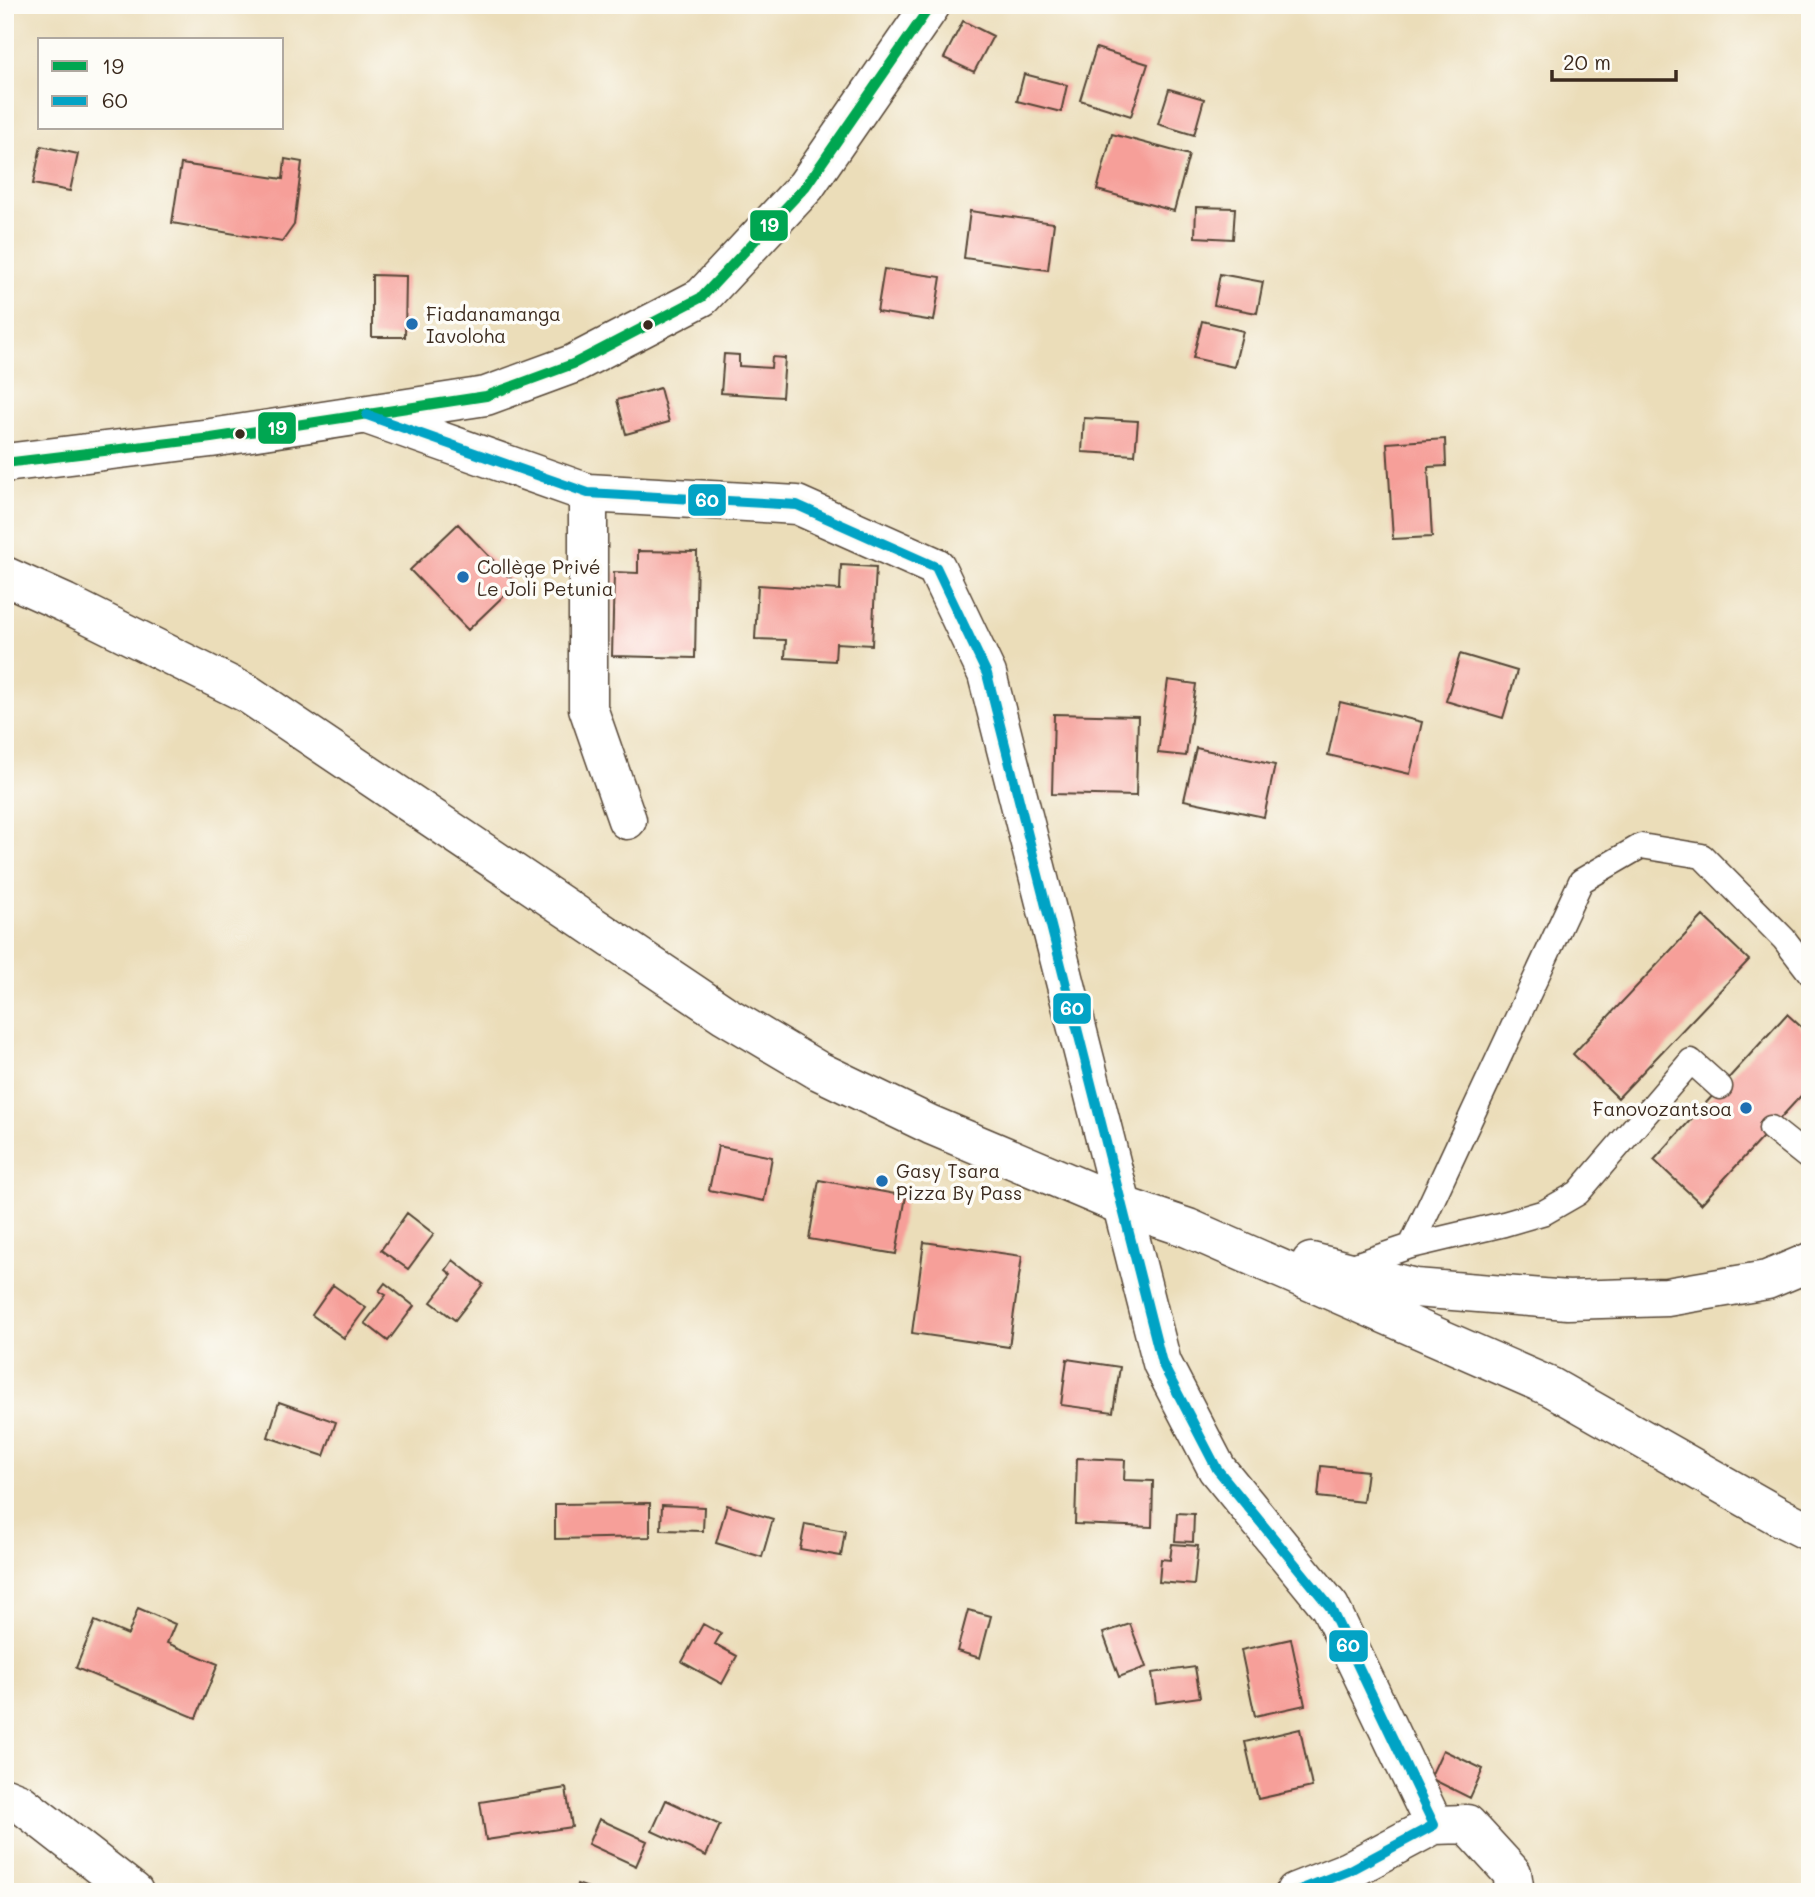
<svg xmlns="http://www.w3.org/2000/svg" width="1815" height="1897" viewBox="0 0 1815 1897" font-family="Mali,sans-serif">
  <style>
    .building { fill: #f69f99 }
    .lines { fill: none; stroke-linecap: round; stroke-linejoin: round }
    .lane-casing { stroke: #554535; stroke-width: 27 }
    .street-casing { stroke: #554535; stroke-width: 41 }
    .primary-casing { stroke: #554535; stroke-width: 41 }
    .lane { stroke: #fff; stroke-width: 24 }
    .street { stroke: #fff; stroke-width: 38 }
    .primary { stroke: #fff; stroke-width: 38 }
    .bus-1-casing { stroke: #fdfcf7; stroke-width: 16 }
    .bus-2-casing { stroke: #fdfcf7; stroke-width: 16 }
    .bus-1 { stroke: #00a651; stroke-width: 10 }
    .bus-2 { stroke: #03a3c5; stroke-width: 10 }
    .poi-dot { fill: #1f6fb2; stroke: #fdfcf7; stroke-width: 2.5 }
    .bus-dot { fill: #3b2a1e; stroke: #fdfcf7; stroke-width: 2.5 }
    .labels { text-anchor: middle; dominant-baseline: central; stroke-width: 7; stroke-linejoin: round; paint-order: stroke }
    .poi-label { font-size: 19px; fill: #3b2a1e; stroke: #fdfcf7; text-anchor: start }
    .line-badge { stroke: #fdfcf7; stroke-width: 2.5 }
    .badge-label { font-size: 19px; text-anchor: middle; font-weight: bold; fill: #fff }
  </style>
  <rect width="100%" height="100%" fill="#fdfcf7"/>
  <filter id="ink" filterUnits="userSpaceOnUse"><feTurbulence type="fractalNoise" baseFrequency=".0143" numOctaves="2"/><feDisplacementMap in="SourceGraphic" scale="14" xChannelSelector="R" yChannelSelector="G"/><feConvolveMatrix kernelMatrix="1 2 1 2 8 2 1 2 1" color-interpolation-filters="sRGB"/></filter>
  <filter id="wash" filterUnits="userSpaceOnUse"><feTurbulence type="fractalNoise" baseFrequency=".00686" numOctaves="4" result="noise"/><feDisplacementMap in="SourceGraphic" scale="28" xChannelSelector="R" yChannelSelector="G"/><feGaussianBlur stdDeviation="1.57" result="paint"/><feColorMatrix in="noise" values="0 0 0 0 0 0 0 0 0 0 0 0 0 0 0 0 0 1.4 0 .05"/><feComposite in="paint" operator="in"/></filter>
  <g filter="url(#wash)">
    <rect width="100%" height="100%" fill="#ebddb9"/>
    <g id="blocks">
      <path class="building" d="M963 21 993 36 974 72 944 58Z
        M1096 48 1148 64 1131 116 1080 100Z
        M1024 74 1067 85 1061 112 1017 101Z
        M1169 89 1204 99 1194 135 1158 124Z
        M1112 134 1189 155 1174 211 1097 190Z
        M41 146 78 154 70 191 33 184Z
        M285 159 302 162 294 225 282 242 172 223 181 164 283 179Z
        M1196 207 1235 208 1233 239 1195 237Z
        M970 211 1054 223 1048 270 964 258Z
        M884 269 941 277 934 321 877 312Z
        M1220 274 1263 282 1257 313 1214 305Z
        M372 275 406 276 405 337H372Z
        M1202 321 1243 331 1234 367 1193 358Z
        M724 354 739 355V366L771 368 772 357 785 358 782 397 721 393Z
        M660 388 669 422 626 434 617 400Z
        M1084 418 1138 421 1135 455 1082 452Z
        M1445 439 1446 466 1428 467 1432 537 1393 539 1387 443Z
        M458 524 516 584 468 630 410 570Z
        M638 551 697 552 695 658 612 656 614 572 638 573Z
        M841 565 876 567 872 645 836 643 835 661 785 658 786 640 755 639 758 585 840 590Z
        M1460 654 1517 671 1503 718 1446 701Z
        M1168 680 1196 684 1186 756 1158 753Z
        M1340 702 1422 722 1410 774 1328 755Z
        M1054 714 1138 716 1136 796 1052 794Z
        M1196 748 1275 765 1264 817 1184 800Z
        M1703 916 1749 960 1618 1098 1573 1054Z
        M1787 1014 1810 1035V1086L1701 1204 1654 1160Z
        M718 1146 772 1157 764 1201 709 1190Z
        M819 1180 906 1196 896 1254 809 1239Z
        M407 1213 434 1234 408 1269 381 1250Z
        M924 1242 1022 1256 1009 1347 912 1333Z
        M453 1260 483 1284 455 1320 431 1302 452 1275 446 1270Z
        M385 1283 414 1306 388 1341 365 1323 386 1295 379 1291Z
        M333 1285 366 1308 344 1338 312 1315Z
        M1067 1359 1120 1367 1113 1412 1061 1405Z
        M279 1402 336 1422 324 1456 268 1437Z
        M1077 1458 1125 1460 1124 1480 1153 1481 1152 1527 1075 1524Z
        M1321 1466 1367 1471 1363 1502 1318 1497Z
        M650 1503V1537L555 1539V1504Z
        M662 1505 704 1507 703 1531 661 1530Z
        M727 1505 773 1519 762 1557 716 1543Z
        M1177 1513 1194 1514 1193 1542 1175 1541Z
        M805 1524 845 1531 841 1556 800 1549Z
        M1172 1544 1198 1546 1194 1585 1159 1582 1161 1559 1170 1560Z
        M138 1608 175 1624 167 1643 218 1664 196 1718 76 1668 95 1621 128 1635Z
        M968 1610 991 1616 980 1658 957 1651Z
        M703 1624 721 1634 715 1644 737 1656 722 1684 682 1662Z
        M1130 1624 1146 1667 1119 1677 1103 1633Z
        M1291 1639 1305 1705 1255 1716 1241 1650Z
        M1195 1667 1200 1697 1156 1703 1152 1673Z
        M1300 1729 1312 1787 1258 1799 1245 1742Z
        M1443 1750 1483 1769 1470 1798 1430 1778Z
        M566 1788 572 1827 486 1840 480 1802Z
        M666 1800 720 1825 706 1856 652 1831Z
        M599 1819 647 1841 636 1866 588 1844Z
        M577 1884 597 1891V1892H575Z"/>
    </g>
  </g>
  <g filter="url(#ink)">
    <use href="#blocks" fill-opacity="0" stroke="#554535" stroke-width="2"/>
    <g class="lines">
      <defs>
        <path id="lane" d="M1771 1128 1810 1159
          M1411 1246 1581 881 1641 846 1702 856 1784 939 1810 973
          M1343 1269 1411 1246 1504 1224 1545 1212 1578 1193 1691 1061 1720 1087"/>
        <path id="street" d="M367 415 588 493 797 505 936 567 987 674 1162 1363 1217 1469 1330 1607 1434 1825 1348 1871 1295 1892
          M5 463 211 438 486 396 573 364 702 297 806 186 931 5
          M588 493V708L627 820
          M5 1797 20 1803 134 1892
          M1434 1825 1467 1824 1512 1873 1515 1892"/>
        <path id="primary" d="M5 576 65 603 248 694 725 1015 819 1071 931 1125 1123 1206 1188 1228 1551 1387 1780 1517 1810 1532
          M1311 1262 1415 1288 1568 1300 1667 1297 1767 1280 1810 1262"/>
      </defs>
      <use href="#lane" class="lane-casing"/>
      <use href="#street" class="street-casing"/>
      <use href="#primary" class="primary-casing"/>
      <use href="#lane" class="lane"/>
      <use href="#street" class="street"/>
      <use href="#primary" class="primary"/>
      <defs>
        <path id="bus-1" d="M5 463 211 438 486 396 573 364 702 297 806 186 931 5"/>
        <path id="bus-2" d="M367 415 588 493 797 505 936 567 987 674 1162 1363 1217 1469 1330 1607 1434 1825 1348 1871 1295 1892"/>
      </defs>
      <use href="#bus-1" class="bus-1-casing"/>
      <use href="#bus-2" class="bus-2-casing"/>
      <use href="#bus-1" class="bus-1"/>
      <use href="#bus-2" class="bus-2"/>
    </g>
  </g>
  <g class="poi-dot">
    <circle cx="412" cy="324" r="7"/>
    <circle cx="463" cy="577" r="7"/>
    <circle cx="1746" cy="1108" r="7"/>
    <circle cx="882" cy="1181" r="7"/>
  </g>
  <g class="bus-dot">
    <circle cx="648" cy="325" r="6"/>
    <circle cx="240" cy="434" r="6"/>
  </g>
  <g class="labels">
    <g class="poi-label">
      <text x="426" y="313">Fiadanamanga<tspan x="426" dy="22">Iavoloha</tspan></text>
      <text x="477" y="566">Collège Privé<tspan x="477" dy="22">Le Joli Petunia</tspan></text>
      <text x="1732" y="1108" text-anchor="end">Fanovozantsoa</text>
      <text x="896" y="1170">Gasy Tsara<tspan x="896" dy="22">Pizza By Pass</tspan></text>
    </g>
  </g>
  <g class="line-badge">
    <rect x="749" y="209" width="40" height="33" rx="7" fill="#00a651"/>
    <rect x="257" y="411" width="40" height="34" rx="7" fill="#00a651"/>
    <rect x="687" y="483" width="40" height="34" rx="7" fill="#03a3c5"/>
    <rect x="1052" y="992" width="40" height="33" rx="7" fill="#03a3c5"/>
    <rect x="1328" y="1629" width="41" height="34" rx="7" fill="#03a3c5"/>
  </g>
  <g class="badge-label">
    <text x="769" y="232">19</text>
    <text x="277" y="435">19</text>
    <text x="707" y="507">60</text>
    <text x="1072" y="1015">60</text>
    <text x="1348" y="1652">60</text>
  </g>
  <rect width="1815" height="1897" fill="none" stroke="#fdfcf7" stroke-width="28"/>
  <rect x="38" y="38" width="245" height="91" fill="#fdfcf7" stroke="#afa8a0" stroke-width="2"/>
  <rect x="52" y="61" width="35" height="10" fill="#00a651" stroke="#afa8a0" stroke-width="2"/>
  <text x="102" y="74" font-size="21" fill="#3b2a1e">19</text>
  <rect x="52" y="96" width="35" height="10" fill="#03a3c5" stroke="#afa8a0" stroke-width="2"/>
  <text x="102" y="108" font-size="21" fill="#3b2a1e">60</text>
  <path d="M1552 70v10h124v-10" fill="none" stroke="#3b2a1e" stroke-width="3.5"/>
  <text x="1563" y="70" font-size="21" fill="#3b2a1e" stroke="#fdfcf7" stroke-width="5" paint-order="stroke">20 m</text>
</svg>
